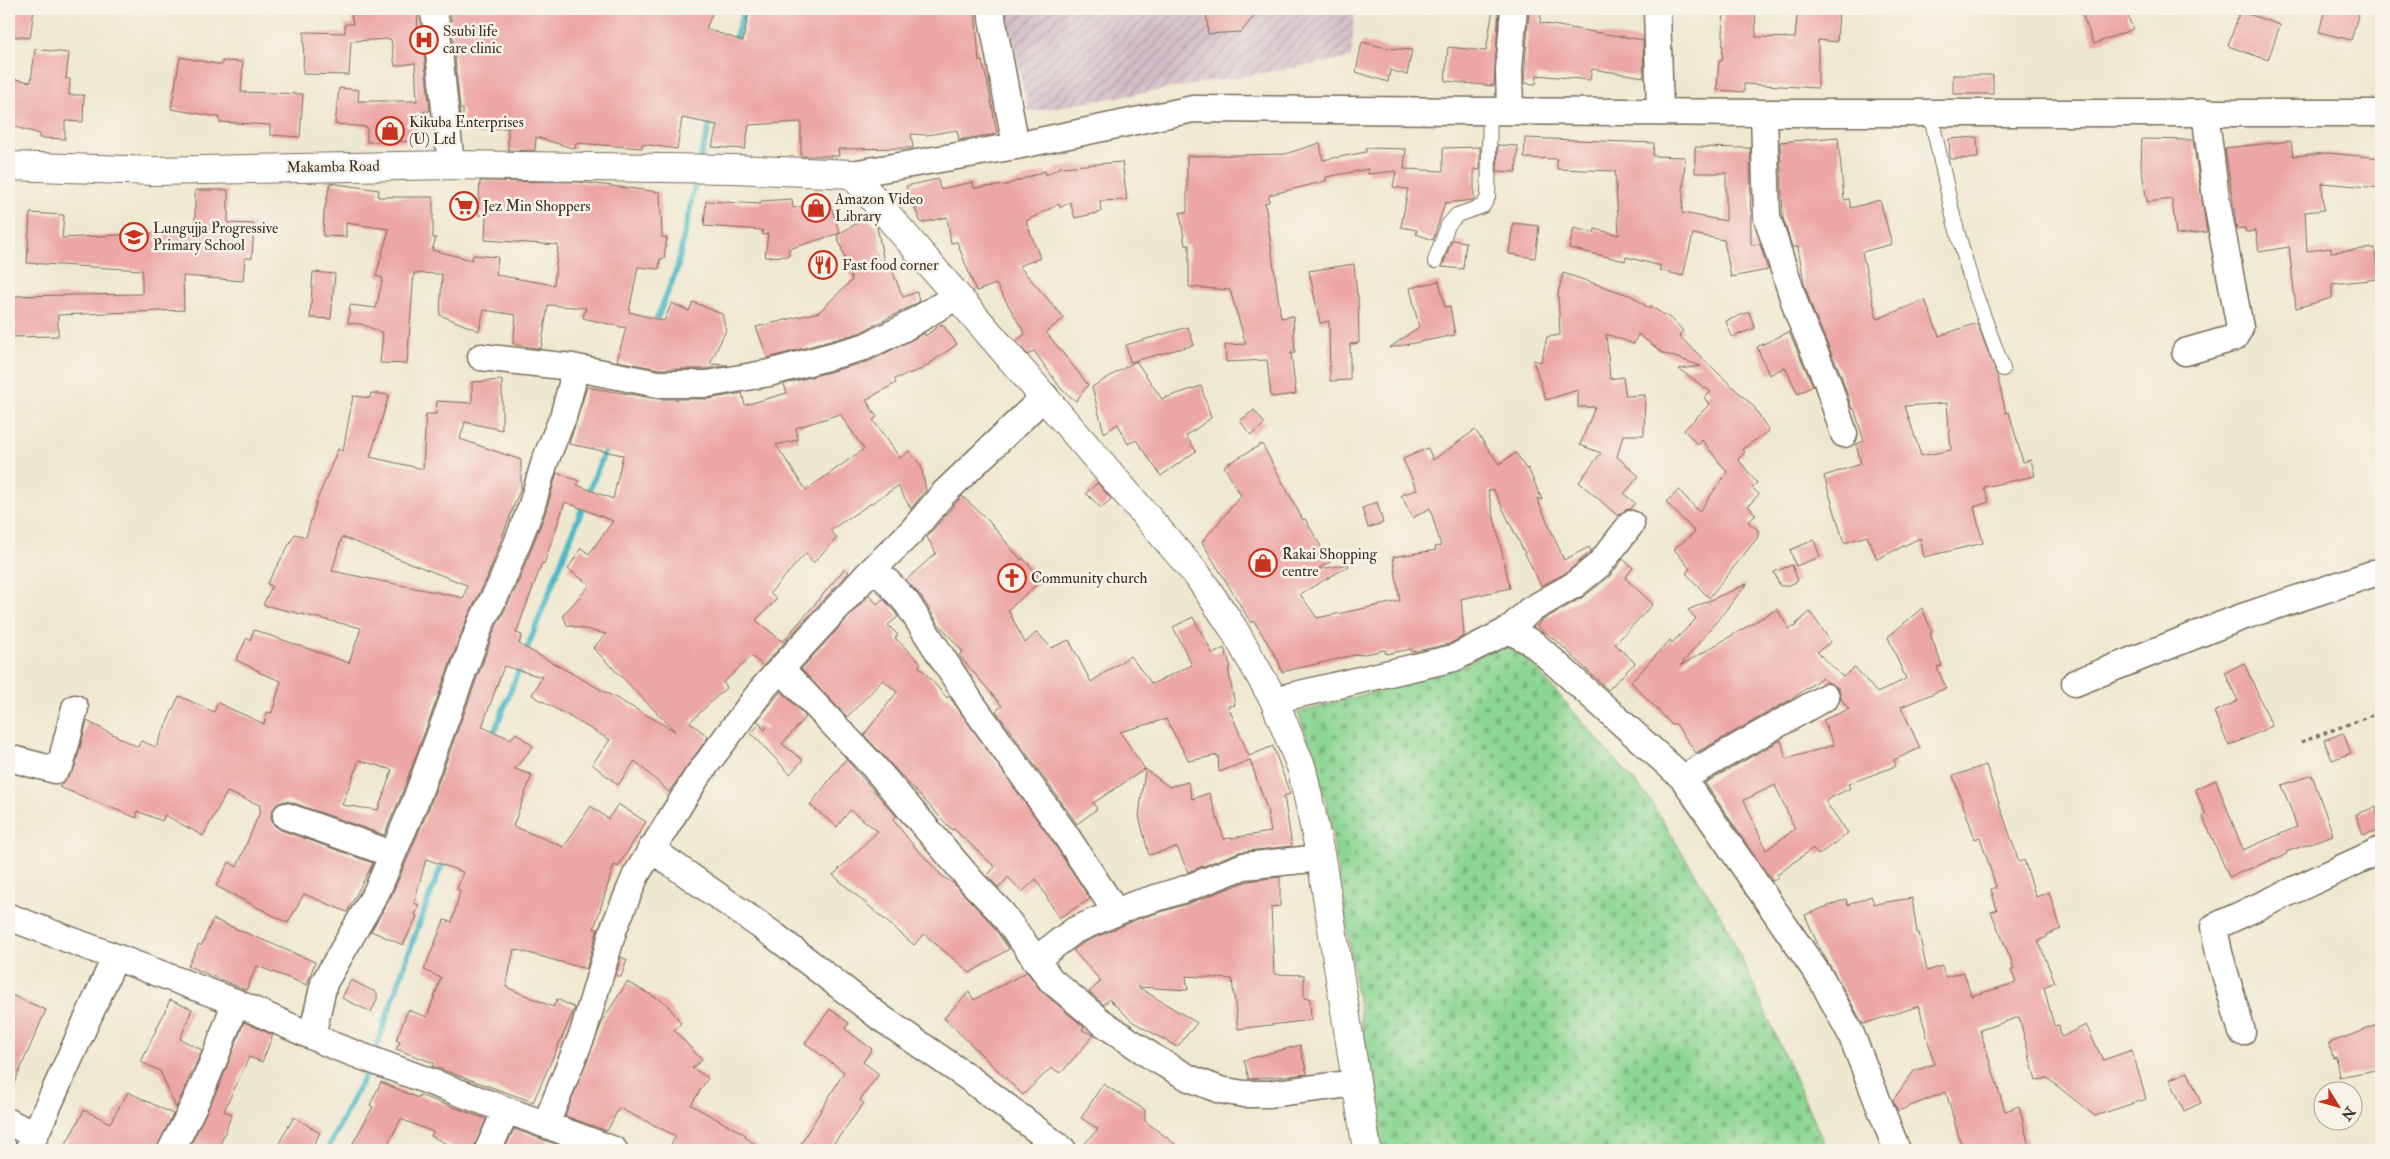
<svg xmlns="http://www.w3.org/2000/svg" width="2390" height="1159" viewBox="0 0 2390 1159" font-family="'IM FELL Double Pica',serif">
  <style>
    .industrial { fill: url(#industrial-furrows) }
    .cemetery { fill: url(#cemetery-stones); stroke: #648058 }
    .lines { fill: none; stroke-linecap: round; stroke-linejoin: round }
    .stream { stroke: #4cb9c6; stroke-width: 6 }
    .building { fill: #eca6a5; fill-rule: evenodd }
    .service-casing { stroke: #7a6c5c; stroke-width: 16 }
    .minor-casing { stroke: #7a6c5c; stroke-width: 29 }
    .tertiary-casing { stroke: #7a6c5c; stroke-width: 30 }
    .path { stroke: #7a6c5c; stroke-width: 3; stroke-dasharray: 4 4; stroke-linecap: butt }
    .service { stroke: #fff; stroke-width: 14 }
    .minor { stroke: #fff; stroke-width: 26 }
    .tertiary { stroke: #fff; stroke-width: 28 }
    .labels { text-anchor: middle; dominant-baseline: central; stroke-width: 5; stroke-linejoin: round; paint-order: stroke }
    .poi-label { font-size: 15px; fill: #3b2a1e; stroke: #f7f3e8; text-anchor: start }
    .street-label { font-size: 15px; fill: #3b2a1e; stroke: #f7f3e8 }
  </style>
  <defs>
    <pattern id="industrial-furrows" width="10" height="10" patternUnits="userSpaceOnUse" patternTransform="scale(1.25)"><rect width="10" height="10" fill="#d2bdc7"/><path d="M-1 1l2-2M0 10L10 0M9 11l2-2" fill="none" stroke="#ac9aa1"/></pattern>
    <pattern id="cemetery-stones" width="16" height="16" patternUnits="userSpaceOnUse" patternTransform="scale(1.25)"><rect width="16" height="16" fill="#8cd693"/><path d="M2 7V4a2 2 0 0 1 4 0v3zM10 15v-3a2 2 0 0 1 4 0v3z" fill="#7ab87e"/></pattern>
  </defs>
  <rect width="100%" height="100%" fill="#f7f3e8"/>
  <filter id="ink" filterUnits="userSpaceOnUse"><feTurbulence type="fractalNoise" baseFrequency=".02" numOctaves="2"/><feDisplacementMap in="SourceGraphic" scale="10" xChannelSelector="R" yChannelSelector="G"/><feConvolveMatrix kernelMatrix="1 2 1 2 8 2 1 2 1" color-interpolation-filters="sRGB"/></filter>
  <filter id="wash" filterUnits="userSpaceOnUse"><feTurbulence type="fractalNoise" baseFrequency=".0096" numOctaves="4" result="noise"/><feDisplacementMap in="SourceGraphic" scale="20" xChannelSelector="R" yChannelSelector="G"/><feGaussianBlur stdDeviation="1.12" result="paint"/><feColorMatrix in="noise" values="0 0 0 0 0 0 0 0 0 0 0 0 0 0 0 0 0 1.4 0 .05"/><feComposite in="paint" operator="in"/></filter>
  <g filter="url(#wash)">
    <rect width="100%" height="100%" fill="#efe8d0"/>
    <path class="industrial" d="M1006 9H1355L1351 58 1029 112Z"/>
    <path class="cemetery" d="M1510 639 1648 797 1725 922 1827 1150H1381L1330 819 1315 757 1298 713 1459 668Z"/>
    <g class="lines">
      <path class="stream" d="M733 45 745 9
        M699 163 712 117
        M654 326 677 269 697 175
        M492 738 607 445
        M376 1048 417 929 445 857
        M327 1150 367 1071"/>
    </g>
    <g id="blocks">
      <path class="building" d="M9 9H34L30 38 9 36Z
        M350 9H418L417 44H423L430 111H424V141L367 142V127L335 124 339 88 359 90 358 101H417L415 63 395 66 391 39 351 41 349 75 303 74 304 32 345 33V24H353Z
        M450 9H714L706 29 743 41 749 9H975L979 61H982L988 84 997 134 959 140 957 130 927 135 911 134 913 148 838 149 839 156H801V122L749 125 745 149 712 147 717 125 682 118 677 149 642 144V148L576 143 575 149 536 137 535 151 508 150V128L463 130V109H460Z
        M1206 9H1260L1241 32 1208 34Z
        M1493 9H1499L1494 86 1445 81 1448 47 1486 51Z
        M1529 9H1541L1540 23 1643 40 1644 77 1592 69 1590 80 1537 75 1536 84 1524 83Z
        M1724 9H1755L1756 37 1795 38 1798 9H1839L1837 42 1818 40V88L1744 84V92L1717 90 1719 61H1722Z
        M2080 9H2125L2133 29 2094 44Z
        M2325 9H2360L2351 40 2319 32Z
        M2240 11 2280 25 2268 60 2228 46Z
        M1362 42 1387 48 1412 50 1407 75 1390 70 1388 82 1356 72Z
        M35 49 69 53 66 79H70L69 95H84L83 122 65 121V139L39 138 40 134 9 125V78L31 82Z
        M180 57 222 65V61L243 62 241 92 303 94 300 137 270 135V125L219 122V117L171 109Z
        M1953 75H1993V94H1953Z
        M1838 137 1844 200 1849 199 1851 208 1880 200 1892 244 1862 252 1877 319 1925 300 1939 336 1977 323 1997 375 2006 413 2009 412 2023 462 2031 460 2035 476 1984 487 1989 502 1974 507 1983 543 1924 557 1920 538 1877 559 1867 536 1844 543 1824 476 1861 464 1856 444 1864 441 1854 408 1852 409 1841 375 1813 311 1804 283 1798 247H1792L1783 218 1780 142ZM1947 403 1951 450 1921 456 1905 406Z
        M1977 137 1978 158 1950 159 1949 139Z
        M1525 138 1654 143 1653 156 1685 157 1682 213 1726 221V173H1695V147L1750 148 1751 245 1760 244 1768 270 1731 277 1724 240 1693 234 1683 276 1659 270 1661 266 1626 257 1625 261 1569 248 1574 228 1594 233 1595 229 1619 235 1615 171 1557 169V159L1524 158Z
        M2142 139 2193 140 2207 232 2176 235 2172 199 2147 202 2141 166Z
        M2291 141 2293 156 2328 153 2381 158V188L2322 183 2324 210 2305 212 2307 251 2331 248V252L2375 248 2378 279 2332 284V298L2296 308 2289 247 2259 252 2256 231 2246 232 2245 228 2237 229 2225 148Z
        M1320 143 1323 160 1366 152V148L1406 149 1404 169 1443 171V148L1480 147V170L1474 169V200L1445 203 1433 240 1416 234 1417 230 1401 227 1408 189 1393 187 1396 171 1368 174V169L1326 177V181L1269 195V202L1265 203 1281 318 1293 316 1295 353H1291L1296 394 1271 397 1267 360 1226 362 1225 345 1246 344 1230 290 1189 287V245H1185L1180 212 1187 213V156L1285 154Z
        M1498 145 1518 146 1516 172 1497 171Z
        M1122 162 1127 200 1100 201 1101 212 1075 218 1070 202 1060 208 1059 204 1026 221 1040 258 1019 266 1064 318 1046 332 1088 385 1076 401 1062 390 1034 351 1028 355 1016 341 1025 334 996 284 976 291 957 242 951 243 947 217 921 223 906 186 938 179 940 189 973 182 974 188 1006 185 1045 171 1046 175 1061 167Z
        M480 181 579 182 660 192 662 237 667 238 664 259H660L659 269 638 267 629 312 664 321 672 303 689 311 693 302 722 314 726 330 710 364 728 365 707 369H659L617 361 626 328 583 318 586 308 548 305 541 349 513 344 516 315 484 310 479 331 440 315 442 274 414 273 407 364 380 363 383 333 361 324 348 323 350 305 376 308 383 278 376 276 389 229 346 223V237L323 236 324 213 330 183 379 190 378 197H433V238H436L432 250 472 260 473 255 498 257 496 275 554 285 558 245 485 240 486 215H478Z
        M195 190H228V223L254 224 252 258H245L243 281 183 276 184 310 58 315V336L9 337V296L142 294V270L27 263 30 213 64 215 62 238 195 231Z
        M792 199 793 208 829 201 840 233 789 249V256L765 257 768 234 763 235 762 230 704 226 706 201 761 204V201Z
        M868 217 877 227 884 262 888 261 903 297 917 292 919 302 859 333 768 358 756 327 819 312 852 280 837 235Z
        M1513 223 1539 226 1535 258 1509 254Z
        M1452 240 1466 242 1463 269 1442 267Z
        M1354 264 1357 295H1358L1359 343 1350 344V380L1330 381 1329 321 1320 323 1309 271Z
        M313 272 335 274 331 319 310 318Z
        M1563 273 1632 296 1650 309V306L1673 320 1683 331 1679 336 1754 407 1769 431 1742 449 1745 452 1738 459 1757 483 1752 488 1759 494 1748 506 1756 515 1748 522 1758 530V537L1709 598 1686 573 1690 569 1674 549 1695 532 1666 502 1679 490 1699 512 1727 472 1702 440 1698 445 1684 430 1710 404 1704 398 1711 392 1679 369 1701 366 1663 353 1638 334 1634 344 1606 334 1610 379 1623 377 1626 396 1645 395 1644 435H1623L1617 457 1639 476 1624 494 1635 503 1630 509 1625 510 1618 516 1579 482 1601 453 1580 445 1595 407H1578V390L1546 400 1533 360 1541 362 1547 337 1560 335 1558 294Z
        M1439 281 1445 307 1450 306 1455 335 1389 348 1419 327 1410 288Z
        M1749 312 1755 328 1732 337 1726 321Z
        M942 324 957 344 922 369 894 379 896 383 866 400 877 417 873 420 900 458 909 451 921 466 926 490 911 509 898 486 830 530 837 538 813 563 806 553 770 593 777 599 756 620 783 642 845 568 849 572 763 666 752 656 723 683 727 687 690 722 708 737 669 792 635 761 618 785 592 764 610 740 532 695 542 677 504 666 482 727 511 739 516 733 533 746 515 769 532 775 513 826 564 847 591 806 608 819 618 804 646 822 618 867 614 865 594 929H598L586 969 514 949 506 987 553 1007 557 999 575 1008 533 1102 432 1066 434 1063 396 1049 400 1042 396 1040 408 1010 427 1017 441 978 424 970 444 920 452 922 460 891 457 889 463 872 426 859 414 903 419 905 415 915 417 916 403 945 371 931 391 897 429 808 495 629 515 590 545 514 557 473 579 481 577 485 613 499 623 455 569 444 587 387 658 399H708L742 393 745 405 787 393 784 384 870 361 925 333V336ZM840 414 864 449 806 490 776 445 798 440 796 428ZM565 502 613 521 589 554 581 548 568 569 590 585 563 615 567 625 606 634 593 648 675 731 519 644 522 635 516 633 542 563 544 564 547 555Z
        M1188 327 1194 345 1130 362 1126 345Z
        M1789 332 1813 386 1798 394 1785 367 1769 375 1757 347Z
        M1136 361 1162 399 1201 386 1211 418 1186 436 1196 451 1161 476 1136 440 1128 444 1118 424 1104 433 1092 387Z
        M502 380V430L465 422 460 439 521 460V487L487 578 467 618 401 796 384 835 291 802 284 801 277 804 272 811 271 818 274 825 281 830 373 863 347 912 304 894 288 923 216 886 229 862 237 867 261 809 259 808 260 805 227 792 203 836 165 815 162 821 137 811V818L59 787 75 767 87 721 138 747 141 741 156 747 179 696 214 712 218 703 264 724 267 712 272 713 281 681 258 672 259 671 236 660 247 638 250 640 254 630 349 663 361 628 263 605 272 586 267 584 295 534 306 537 317 500 338 449 343 451 353 396 370 398 371 393 389 395 370 457 423 469 426 414H436L437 401 472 403V382ZM342 537 467 585 464 598 332 571ZM359 760 392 770 378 810 342 805Z
        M1254 410 1265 424 1251 435 1240 421Z
        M1475 430 1499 464 1516 453 1526 469 1528 468 1542 500 1537 498 1564 560 1589 547 1591 551 1588 554 1566 573 1541 586 1493 489 1488 491 1510 588 1461 599 1464 636 1449 644 1412 652 1411 649 1386 654 1385 650 1359 655V654L1282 672 1278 660 1254 621 1251 623 1202 542 1241 496 1224 466 1262 444 1303 520 1305 519 1330 562 1316 570 1348 564 1349 566 1300 594 1317 618 1400 601 1393 557 1436 550 1435 547 1441 546 1430 508 1413 518 1401 495 1417 490 1403 459 1428 448 1433 460Z
        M1097 483 1111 499 1101 508 1086 493Z
        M962 496 986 518 1021 560 1023 558 1042 580 1008 610 1025 643 1037 632 1051 648 1069 640 1091 682 1130 656 1152 684 1192 665 1173 627 1193 617 1213 654 1224 648 1231 667 1228 669 1235 705 1228 706 1249 756 1273 746 1290 794 1284 796 1292 846 1239 852 1188 872 1177 847 1149 855 1139 816 1145 769 1093 803 1097 809 1077 824 996 711 1002 706 959 655 963 652 938 623 920 595 906 580 936 553 927 537ZM1166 719 1189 761 1218 755 1219 772 1250 760 1267 809 1271 832 1224 839 1209 793 1192 799 1188 782 1169 787 1145 769 1120 732Z
        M1377 502 1383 523 1368 528 1362 508Z
        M1814 540 1820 557 1796 566 1790 550Z
        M1623 559 1633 568 1625 578 1653 604 1615 644 1635 663 1608 690 1560 644 1537 626 1541 621 1583 597 1609 577Z
        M1792 565 1798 581 1787 586H1780L1774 572Z
        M1747 584 1680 666 1777 609 1789 629 1796 626V624L1810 612 1831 642 1817 652 1843 677 1855 667 1877 693 1906 679 1888 637 1922 608 1932 632 1930 633 1942 666 1937 667 1946 688 1901 707 1920 748 1894 760 1896 766 1848 784 1850 788 1825 801 1848 833 1818 855 1813 848 1777 875 1778 878 1772 881 1705 783 1781 740 1786 759 1834 745 1823 720 1849 709 1841 699 1839 689 1821 678 1792 699 1696 753 1675 723 1672 725 1631 682 1670 640 1672 643 1696 619 1688 610ZM1775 785 1795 829 1766 850 1744 800Z
        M869 595 877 604 883 599 895 612 898 617 888 625 898 635 895 638 921 663 919 666 947 698 949 696 1053 842 1090 899 1059 918 1036 879 1022 892 1008 877 999 888 987 876 995 867 954 829 952 830 864 735 897 692 883 680 847 717 801 669Z
        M2244 663 2272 726 2229 746 2214 712 2238 701 2225 673Z
        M781 691 806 717 782 744 803 760 790 774 751 733 759 725 765 730 767 728 757 721Z
        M2343 733 2351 753 2332 760 2324 740Z
        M846 759 896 816 893 820 914 846 942 876 954 884 990 922 1009 949 970 973 924 934 914 945 833 875 878 831 850 810 837 827 810 805Z
        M1986 765 2019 862 2024 860 2036 897 2049 892 2061 929 2046 935 2047 937 2038 941 2055 982 2044 987 2054 1026 2059 1025 2061 1037 2086 1025 2103 1060 2132 1050 2146 1099 2095 1116 2047 1078 2036 1081 2019 1017 1980 1030 2005 1111 2019 1106 2030 1150H1974L1973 1145 1962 1148 1946 1092 1898 1111 1893 1100 1914 1071 1934 1064 1919 1006 1863 1024 1818 945 1805 915 1846 899 1848 905 1871 896 1874 904 1912 898 1917 933H1919L1927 971 1942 966 1945 977 1964 972 1971 996 2016 983 2011 970 2014 969 2010 957 1991 912 1997 910 1991 889 1996 887 1980 837 1975 839 1953 776Z
        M2312 775 2333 835 2286 852 2287 854 2229 877 2203 817 2206 815 2195 789 2216 780 2243 850 2297 827 2282 785Z
        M2376 807 2381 829 2363 835 2356 814Z
        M1280 877V906L1271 907 1274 974 1304 975V998H1310L1311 1020 1238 1029 1232 979 1186 976 1188 990 1138 987 1197 1023 1177 1047 1133 1022 1109 999 1104 1005 1089 992 1101 981 1073 950 1083 943 1138 919 1190 903 1248 881Z
        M213 919 315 962 307 985 257 966 246 990 188 966 199 944 201 946Z
        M621 957 627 960 621 977 616 975Z
        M1027 972 1041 991 1084 1027 1082 1030 1094 1035 1061 1073 1051 1068 1023 1095 944 1018 969 992 974 1000Z
        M351 980 377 993V1000L371 1012 342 998Z
        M627 982 666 1003 681 1023 674 1030 702 1060 692 1068 708 1078 691 1105 746 1135 745 1137 763 1150H668L676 1136 619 1108 607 1131 565 1116 603 1020Z
        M9 994 46 1010 9 1095Z
        M170 1000 192 1009 180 1039 202 1050 176 1108 160 1071 141 1062Z
        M830 1009 849 1023 845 1029 872 1049 863 1062 879 1074 860 1100 864 1103 829 1150H797L844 1072 805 1043Z
        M244 1022 273 1035 262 1062 249 1057 224 1111 232 1114 218 1150H188L220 1084Z
        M2381 1024V1069L2339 1077 2336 1057 2333 1058 2329 1043Z
        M1300 1045 1307 1074 1249 1079 1244 1060Z
        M2188 1072 2201 1103 2184 1111 2170 1079Z
        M381 1082 418 1098 419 1095 486 1119 473 1150H459L431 1136 433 1132 401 1119 385 1150H349L373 1107 370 1105Z
        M1103 1084 1145 1110V1121L1183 1150H1079L1098 1129 1081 1118Z
        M128 1092 173 1114 156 1150H63L84 1110 110 1123Z
        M294 1117 320 1133 310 1150H275Z
        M514 1129 547 1141 572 1150H504Z"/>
    </g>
  </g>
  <g filter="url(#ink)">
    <use href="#blocks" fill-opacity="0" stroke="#7a6c5c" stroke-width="1"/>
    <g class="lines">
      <defs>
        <path id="service" d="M1930 112 1954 220 1973 287 2003 369
          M1435 261 1448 225 1457 215 1483 206 1488 197 1490 110"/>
        <path id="minor" d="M433 9 436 24 451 165
          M992 9V18L1016 146
          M1657 9 1660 112
          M1510 111 1509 70 1514 9
          M1764 113 1767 217 1799 316 1827 381 1844 434
          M852 174 1016 146 1193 109 1764 113H2381
          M2185 352 2234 338 2240 328 2216 198 2205 112
          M481 357 572 367 658 384H708L769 373 864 347 902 329 957 296
          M875 568 907 603 972 704 1065 834 1116 912
          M1509 630 1530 610 1574 585 1599 565 1631 524
          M782 670 874 767 973 883 1001 912 1051 980 1100 1021 1154 1058 1189 1078 1220 1090 1244 1094H1268L1357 1083
          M2075 683 2239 618 2381 571
          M1274 700 1454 658 1509 630 1534 644 1683 778 1822 980 1851 1034 1897 1150
          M9 758 55 770 61 763 75 708
          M1683 778 1826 697
          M286 816 392 854
          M651 849 775 936 881 1018 969 1078 1063 1150
          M9 917 235 1002 334 1046 614 1150
          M1035 960 1075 930 1133 905 1185 889 1244 866 1321 858
          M2242 1032 2219 953 2214 927 2381 850
          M312 1036 324 983 377 891 415 802 481 623 501 584 531 508 545 461 563 417 572 384V367
          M9 1122 34 1135
          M546 1124 583 1033 614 928 636 875 696 778 764 687 869 573 912 531 943 494 1045 396
          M28 1150 115 958
          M171 1150C198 1101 218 1055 235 1002
          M488 1150 506 1111"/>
        <path id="tertiary" d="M9 166 155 171 451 165 733 169 852 174 1198 576 1233 628 1274 700 1302 769 1321 858 1367 1150"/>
      </defs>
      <use href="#service" class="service-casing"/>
      <use href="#minor" class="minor-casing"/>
      <use href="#tertiary" class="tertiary-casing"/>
      <path class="path" d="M2301 742 2381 712"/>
      <use href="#service" class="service"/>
      <use href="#minor" class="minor"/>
      <use href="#tertiary" class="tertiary"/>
    </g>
  </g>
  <defs>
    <symbol id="hospital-ring" viewBox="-11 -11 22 22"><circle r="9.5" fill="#f7f3e8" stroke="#c8321e" stroke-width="1.5"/><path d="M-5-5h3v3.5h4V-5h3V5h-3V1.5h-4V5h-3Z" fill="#c8321e"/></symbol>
    <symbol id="shop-ring" viewBox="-11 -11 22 22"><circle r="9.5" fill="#f7f3e8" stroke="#c8321e" stroke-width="1.5"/><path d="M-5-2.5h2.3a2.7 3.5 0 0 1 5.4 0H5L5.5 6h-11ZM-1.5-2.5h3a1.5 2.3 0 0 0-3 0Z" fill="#c8321e"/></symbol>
    <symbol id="supermarket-ring" viewBox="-11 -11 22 22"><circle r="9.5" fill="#f7f3e8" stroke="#c8321e" stroke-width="1.5"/><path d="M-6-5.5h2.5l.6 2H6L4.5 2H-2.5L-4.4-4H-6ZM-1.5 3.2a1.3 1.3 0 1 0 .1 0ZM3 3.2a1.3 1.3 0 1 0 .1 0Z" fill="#c8321e"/></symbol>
    <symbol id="school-ring" viewBox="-11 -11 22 22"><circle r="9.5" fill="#f7f3e8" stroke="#c8321e" stroke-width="1.5"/><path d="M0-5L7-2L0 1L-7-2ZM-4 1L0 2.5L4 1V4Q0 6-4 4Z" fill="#c8321e"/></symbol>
    <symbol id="restaurant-ring" viewBox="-11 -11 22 22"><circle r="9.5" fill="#f7f3e8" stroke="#c8321e" stroke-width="1.5"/><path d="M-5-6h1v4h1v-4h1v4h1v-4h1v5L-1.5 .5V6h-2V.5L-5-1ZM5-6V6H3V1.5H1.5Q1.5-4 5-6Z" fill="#c8321e"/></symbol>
    <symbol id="church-ring" viewBox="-11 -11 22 22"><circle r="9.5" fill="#f7f3e8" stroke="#c8321e" stroke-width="1.5"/><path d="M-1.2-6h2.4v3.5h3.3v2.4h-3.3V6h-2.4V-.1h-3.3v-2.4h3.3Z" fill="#c8321e"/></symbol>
  </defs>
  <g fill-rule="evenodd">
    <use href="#hospital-ring" x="408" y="24" width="32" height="32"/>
    <use href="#shop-ring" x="374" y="115" width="32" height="32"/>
    <use href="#supermarket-ring" x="448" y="190" width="32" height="32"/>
    <use href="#shop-ring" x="800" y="192" width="32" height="32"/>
    <use href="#school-ring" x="118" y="221" width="32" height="32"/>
    <use href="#restaurant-ring" x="807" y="249" width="32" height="32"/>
    <use href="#shop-ring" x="1247" y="547" width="32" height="32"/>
    <use href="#church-ring" x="996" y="562" width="32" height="32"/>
  </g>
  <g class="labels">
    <g class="poi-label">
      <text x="443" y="31">Ssubi life<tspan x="443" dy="17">care clinic</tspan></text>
      <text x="409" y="122">Kikuba Enterprises<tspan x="409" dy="17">(U) Ltd</tspan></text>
      <text x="835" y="199">Amazon Video<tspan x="835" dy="17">Library</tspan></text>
      <text x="483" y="206">Jez Min Shoppers</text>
      <text x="153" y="228">Lungujja Progressive<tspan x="153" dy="17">Primary School</tspan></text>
      <text x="842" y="265">Fast food corner</text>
      <text x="1282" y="554">Rakai Shopping<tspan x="1282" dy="17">centre</tspan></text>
      <text x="1031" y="578">Community church</text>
    </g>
    <g class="street-label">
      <text transform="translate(333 167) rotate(-1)">Makamba Road</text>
    </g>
  </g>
  <rect width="2390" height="1159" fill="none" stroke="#f7f3e8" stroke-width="30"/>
  <g transform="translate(2338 1106) rotate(127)"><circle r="24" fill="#f7f3e8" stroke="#aca397"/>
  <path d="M0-4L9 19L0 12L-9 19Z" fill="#c8321e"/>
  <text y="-8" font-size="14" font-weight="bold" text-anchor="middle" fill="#3b2a1e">N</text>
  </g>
</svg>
